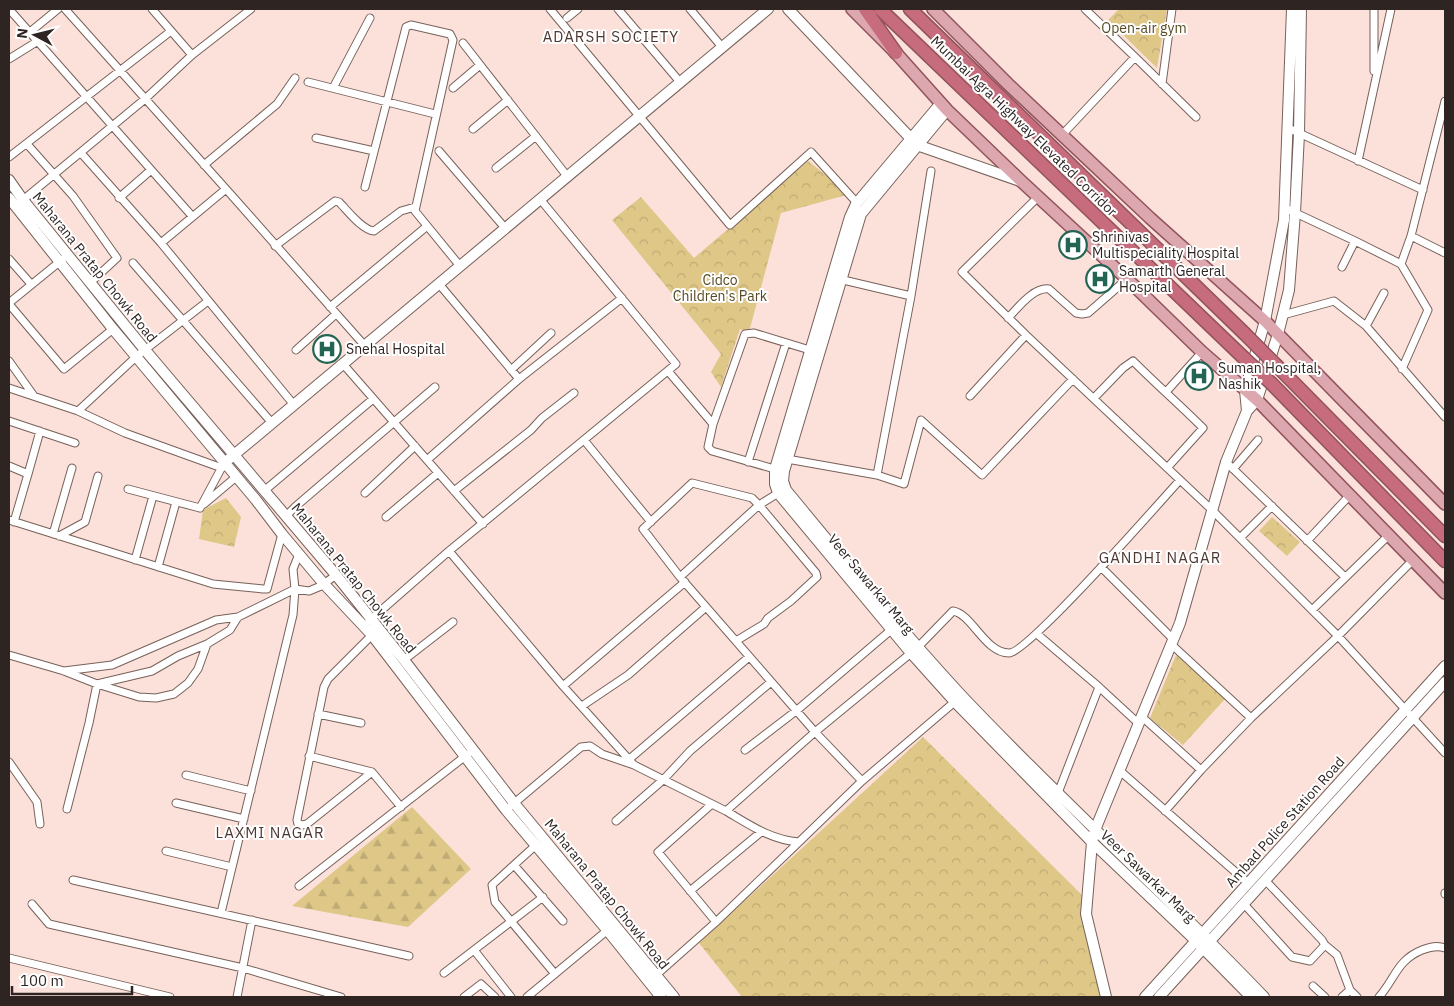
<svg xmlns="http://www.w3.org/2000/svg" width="1454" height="1006" viewBox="0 0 1454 1006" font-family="'IBM Plex Sans',sans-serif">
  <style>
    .forest { fill: url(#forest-firs) }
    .park { fill: url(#park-crowns) }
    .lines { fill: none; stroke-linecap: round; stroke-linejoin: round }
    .street-casing { stroke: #77615a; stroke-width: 9 }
    .secondary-casing { stroke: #77615a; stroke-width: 12 }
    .primary-casing { stroke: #91535c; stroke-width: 14 }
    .highway-casing { stroke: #91535c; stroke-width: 15 }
    .street { stroke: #fff; stroke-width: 7 }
    .secondary { stroke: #fff; stroke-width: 10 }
    .primary { stroke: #dda7b0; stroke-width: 11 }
    .highway { stroke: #c76c7c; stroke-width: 12 }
    .highway-bridge-casing { stroke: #91535c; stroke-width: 15; stroke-linecap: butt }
    .highway-bridge { stroke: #c76c7c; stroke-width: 12 }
    .labels { text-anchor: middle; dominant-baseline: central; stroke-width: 4; stroke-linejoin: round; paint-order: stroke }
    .park-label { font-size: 14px; fill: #574920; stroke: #fff }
    .street-label { font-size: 14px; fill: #2e2422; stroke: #fff }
    .poi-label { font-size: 14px; fill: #2e2422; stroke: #fff; text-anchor: start }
    .neighbourhood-label { font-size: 15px; letter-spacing: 1px; fill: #4d3832; stroke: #fff }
  </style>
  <defs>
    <pattern id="forest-firs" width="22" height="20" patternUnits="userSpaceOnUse" patternTransform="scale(1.25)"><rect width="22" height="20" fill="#dec787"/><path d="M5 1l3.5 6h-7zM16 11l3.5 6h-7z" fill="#bfab74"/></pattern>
    <pattern id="park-crowns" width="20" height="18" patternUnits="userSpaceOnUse" patternTransform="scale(1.25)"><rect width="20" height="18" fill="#dec787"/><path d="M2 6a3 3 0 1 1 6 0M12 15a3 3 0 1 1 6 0" fill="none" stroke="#bfab74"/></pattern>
  </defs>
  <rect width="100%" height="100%" fill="#fbe1d9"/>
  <path class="forest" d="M412 807 471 869 408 927 292 906Z"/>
  <path class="park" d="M1119 9H1167L1157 68 1108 20Z
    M808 161 850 194 781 213 749 332 740 329 721 387 711 372 721 354 612 220 641 197 694 258Z
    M226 498 241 517 234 547 199 539 203 510Z
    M1272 517 1300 542 1287 556 1259 531Z
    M1176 655 1225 699 1183 745 1150 718Z
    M923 737 1083 896 1081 918 1103 997H742L699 943Z"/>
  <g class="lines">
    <defs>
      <path id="street" d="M9 9 192 216
        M65 9 226 189
        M152 9 192 55
        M550 9 730 225 811 152 857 203
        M618 9 680 82
        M690 9 722 47
        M1085 9 1135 57
        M1374 9V71
        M567 18 578 9
        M30 32 58 9
        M463 43 567 176
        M9 59 38 41
        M308 82 435 114
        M1162 84 1172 9
        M333 88 370 18
        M453 88 480 65
        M1288 128 1423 190
        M473 129 508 100
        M1062 135 1135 57 1196 117
        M316 138 374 151
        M27 144 73 196 117 258 90 283
        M439 151 505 228
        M81 153 161 243
        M9 157 171 31
        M1358 161 1391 9
        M204 165 277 104 295 78
        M496 168 536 136
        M365 187 406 27 411 25 450 34 453 40 415 211 460 266
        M1038 197 962 272 1026 335 1212 510 1338 636 1445 753
        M119 198 151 170
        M23 200 145 99 192 55 251 9
        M1285 208 1355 241 1401 264 1428 310 1402 369
        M1411 236 1445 253
        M275 246 335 201 339 202C347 210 362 230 374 231L401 211 415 207
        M9 259 31 284
        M133 263 272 423
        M1401 264 1411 236 1445 101
        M1342 267 1355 241
        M839 279 911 296
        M208 301 137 356 78 411 125 433 222 468
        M9 303 63 259
        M9 304 64 369 113 329
        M330 307 426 227
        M1283 315 1334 301 1366 326 1445 417
        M1008 318C1018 308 1033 287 1049 289L1076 313 1082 314 1088 313 1127 279
        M1366 326 1384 293
        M296 350 336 314
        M9 361 34 396
        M343 364 483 524
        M511 370 551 333
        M668 371 713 424
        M519 379 622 298
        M9 388 78 411
        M1166 392 1202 352
        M970 396 1026 335
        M1094 398 1123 368 1133 361C1156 384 1180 405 1203 428L1167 468
        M294 405 161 243 226 189 365 346
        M9 421 75 443
        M584 440 651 522
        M787 459 877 475 911 296 931 171
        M427 460 519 379 439 284
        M748 462 786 343
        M1226 462 1345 577
        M9 466 28 474 14 522
        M1233 469 1258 440
        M778 470 712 451 708 447 713 424 745 334 754 333 813 351
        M28 474 40 431
        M877 475 904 484 921 420 982 475 1073 379
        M128 489 200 508
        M264 491 373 399
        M454 491 531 430 542 418 574 393
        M780 492 759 505 752 498 692 483 643 529 680 577 815 732 862 781 958 699
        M365 493 415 446
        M204 504 236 477
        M200 508 223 465
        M286 516 295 507 435 387
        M386 517 438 473
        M9 520 213 584 263 589H267L282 534
        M53 534 72 468
        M59 536 85 522 98 476
        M1240 538 1272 506
        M1307 541 1350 495
        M449 551 563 686 634 765
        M135 560 153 496
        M158 567 176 502
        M1101 567 1173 639
        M680 577 759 505 816 573 817 577 791 601 768 618 764 624 736 641
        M1312 610 1389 535
        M369 621 449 551 676 364 540 199
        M1037 634 1099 687 1058 793
        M372 635 328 679 324 687 297 820 298 824 302 825 307 824 372 772
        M1171 644 1251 718 1201 770
        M918 647 953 611C972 614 985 653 1009 653 1028 653 1159 503 1180 480
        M9 655 64 671 97 684 139 697 156 698 174 694 188 683 198 669 207 644 230 630 238 617 295 589 309 591 321 586 336 575
        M404 660 453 622
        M64 671 112 665 216 620 238 617
        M563 686 685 582
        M1099 687 1138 723
        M582 706 628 675 706 607
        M318 714 361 723
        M1141 716 1201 770 1165 811
        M1251 718 1338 636 1413 560
        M745 750 796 711 891 630
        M309 756 372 772 401 807
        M9 762 37 802 40 824
        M626 762 749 657
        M1119 770 1248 883
        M186 775 251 791
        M176 803 244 819
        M712 804 658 852 716 922
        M67 809 89 723 97 684 152 671 178 656 207 644
        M506 810 581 747 590 746 602 754 634 765 726 811 815 732 911 653
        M726 811C750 825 771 840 799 842L862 781
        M616 821 664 779 690 751 771 682
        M536 845 492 885 495 902 555 974
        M166 851 232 867
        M514 865 563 921
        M73 880 409 956
        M1266 881 1322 940 1325 945 1337 955 1350 990
        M299 886 468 754
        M690 891 761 832
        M1445 893V894
        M32 904 49 924 243 968 341 997
        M1244 904 1292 957 1310 961 1325 945
        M221 913 293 615 295 589 293 569 299 554
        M474 950 511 997
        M9 958 170 997
        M444 973 543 897
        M654 977 716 922 799 842
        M1313 986 1325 997
        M237 997 252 920
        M464 997 481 984 495 997
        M527 997 609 929
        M1342 997 1350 990 1357 997
        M1379 997C1395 979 1397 960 1422 950 1430 947 1437 945 1445 948"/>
      <path id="secondary" d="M788 9 917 145 1020 181
        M941 103 856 204 850 217 775 469V484L778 493 911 653 955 702 1092 842 1196 941 1251 997
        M947 110 861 214 784 471 783 481 786 490C843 559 900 629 961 695 1059 799 1166 894 1264 997
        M9 180 23 200 145 350 336 575 404 660 514 803 674 997
        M9 198 113 329 256 500 282 534 324 584 372 635 506 810 608 931 661 997
        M1247 411 1245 390 1265 321 1284 220 1292 9
        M229 459 768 9
        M1106 997 1086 914 1092 842 1095 830 1180 623 1226 462 1247 411 1257 400 1278 334 1289 290 1295 213 1299 134 1301 9
        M1145 997 1445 666
        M1159 997 1445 682"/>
      <path id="primary" d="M852 9 896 53 947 110 1021 181 1127 279 1202 352 1257 400 1445 593
        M933 9 1008 84 1150 218 1265 321 1445 504"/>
      <path id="highway" d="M865 9 896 53
        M880 9 1245 359
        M910 9 1244 333
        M1277 366 1445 536
        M1272 384 1445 561"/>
    </defs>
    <use href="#street" class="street-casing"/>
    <use href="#secondary" class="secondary-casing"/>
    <use href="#primary" class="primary-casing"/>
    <use href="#highway" class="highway-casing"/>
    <use href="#street" class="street"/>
    <use href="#secondary" class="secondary"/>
    <use href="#primary" class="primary"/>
    <use href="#highway" class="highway"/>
    <defs>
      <path id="highway-bridge" d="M1244 333 1277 366
        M1245 359 1272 384"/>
    </defs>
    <use href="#highway-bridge" class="highway-bridge-casing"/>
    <use href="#highway-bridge" class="highway-bridge"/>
  </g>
  <defs>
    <symbol id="hospital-ring" viewBox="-11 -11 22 22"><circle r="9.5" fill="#fff" stroke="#246452" stroke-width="1.5"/><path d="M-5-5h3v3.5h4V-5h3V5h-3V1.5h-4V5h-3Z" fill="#246452"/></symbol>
  </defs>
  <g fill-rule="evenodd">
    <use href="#hospital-ring" x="1057" y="229" width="32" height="32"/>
    <use href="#hospital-ring" x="1084" y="263" width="32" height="32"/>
    <use href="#hospital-ring" x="311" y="333" width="32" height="32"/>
    <use href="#hospital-ring" x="1183" y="360" width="32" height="32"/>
  </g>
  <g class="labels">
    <g class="park-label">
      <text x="1144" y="28">Open-air gym</text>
      <text x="720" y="280">Cidco<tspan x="720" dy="16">Children's Park</tspan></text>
    </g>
    <g class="street-label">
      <text transform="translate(1024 126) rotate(44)">Mumbai Agra Highway Elevated Corridor</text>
      <text transform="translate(95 267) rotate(51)">Maharana Pratap Chowk Road</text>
      <text transform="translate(354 578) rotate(51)">Maharana Pratap Chowk Road</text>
      <text transform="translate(871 584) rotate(50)">Veer Sawarkar Marg</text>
      <text transform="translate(1285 822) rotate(-48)">Ambad Police Station Road</text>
      <text transform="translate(1148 876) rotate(44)">Veer Sawarkar Marg</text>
      <text transform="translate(607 894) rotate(51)">Maharana Pratap Chowk Road</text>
    </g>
    <g class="poi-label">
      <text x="1092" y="237">Shrinivas<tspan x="1092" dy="16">Multispeciality Hospital</tspan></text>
      <text x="1119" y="271">Samarth General<tspan x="1119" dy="16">Hospital</tspan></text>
      <text x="346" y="349">Snehal Hospital</text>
      <text x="1218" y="368">Suman Hospital,<tspan x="1218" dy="16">Nashik</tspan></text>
    </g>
    <g class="neighbourhood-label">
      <text x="611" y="36">ADARSH SOCIETY</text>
      <text x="1160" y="557">GANDHI NAGAR</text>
      <text x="270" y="832">LAXMI NAGAR</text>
    </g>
  </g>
  <rect width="1454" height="1006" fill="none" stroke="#2e2422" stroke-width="20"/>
  <g transform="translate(35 35) rotate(277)" stroke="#ffffff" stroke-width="4" paint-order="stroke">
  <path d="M0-4L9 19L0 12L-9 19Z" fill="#2e2422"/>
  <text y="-8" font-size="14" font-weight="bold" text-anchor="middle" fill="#2e2422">N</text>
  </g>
  <path d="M12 986v8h120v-8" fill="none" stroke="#2e2422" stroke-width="2.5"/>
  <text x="20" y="986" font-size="15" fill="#2e2422" stroke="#ffffff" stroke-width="4" paint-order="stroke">100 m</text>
</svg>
